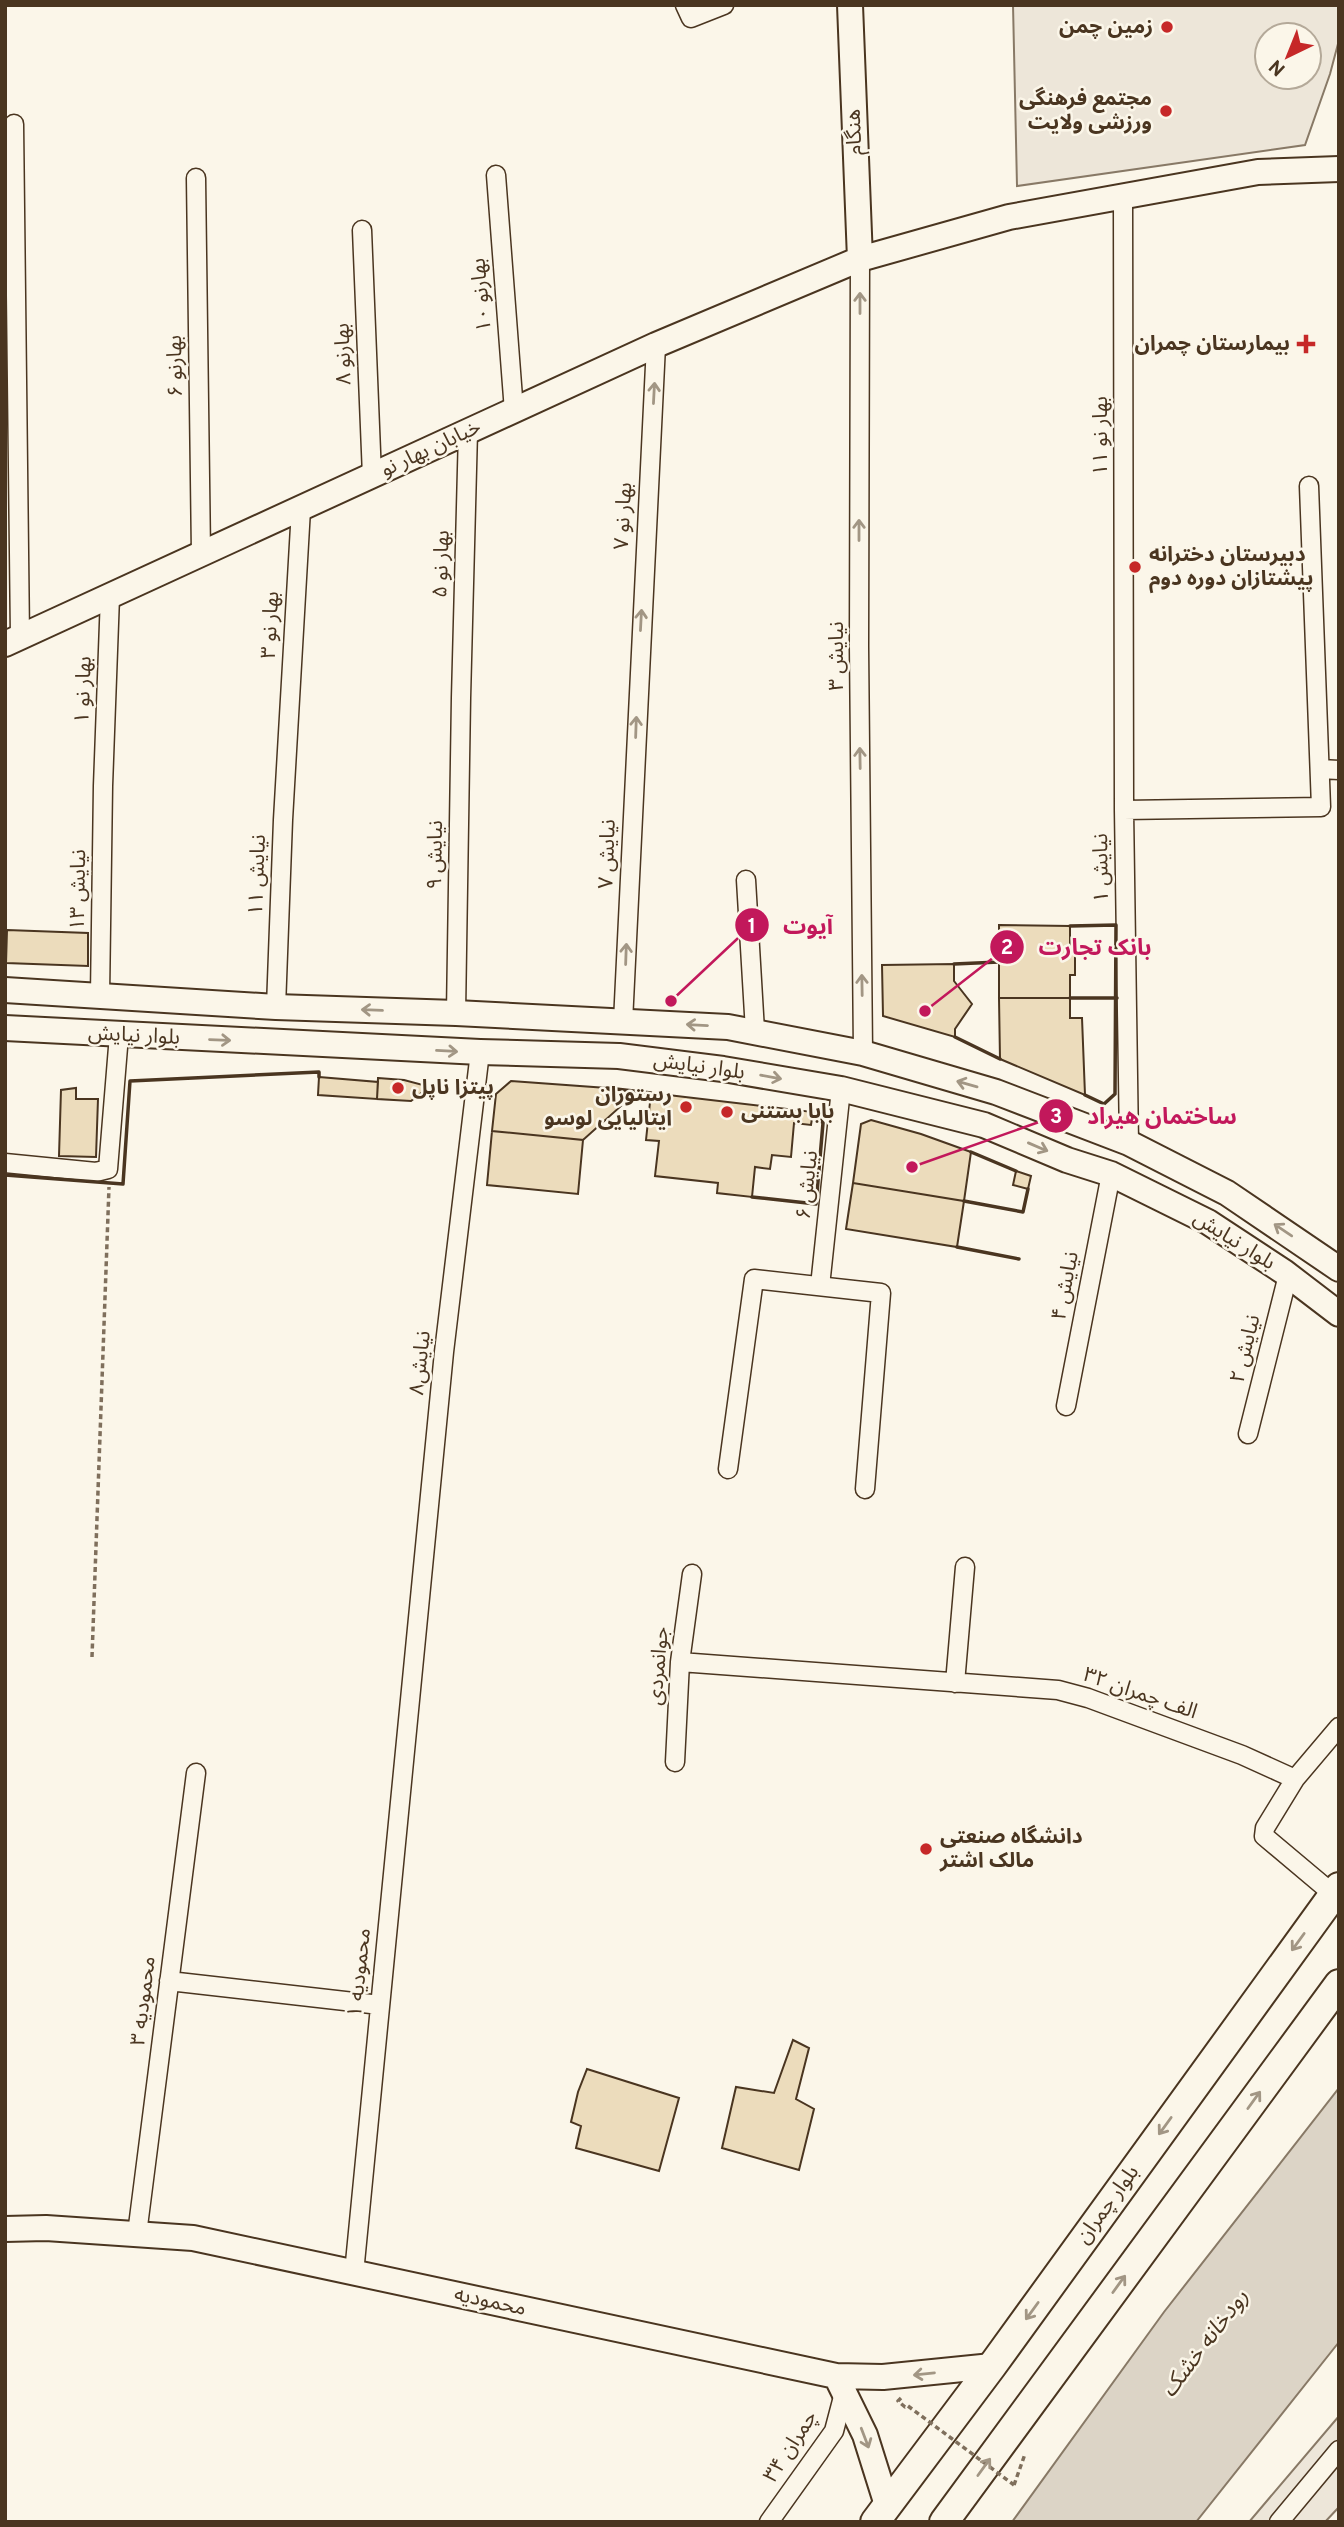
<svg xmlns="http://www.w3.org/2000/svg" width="1344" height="2527" viewBox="0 0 1344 2527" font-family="Overpass,'Noto Sans Arabic',sans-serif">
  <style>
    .green { fill: #ede6d9; stroke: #887966; stroke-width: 2; fill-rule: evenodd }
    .water { fill: #dcd4c6; stroke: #887966; stroke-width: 2 }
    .building { fill: #ecdcbc; stroke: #4a3520; stroke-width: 2 }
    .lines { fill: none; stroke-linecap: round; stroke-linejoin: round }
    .street-casing { stroke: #4a3520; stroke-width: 21 }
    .secondary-casing { stroke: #4a3520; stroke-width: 28 }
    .primary-casing { stroke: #4a3520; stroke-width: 32 }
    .path { stroke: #7f6f5c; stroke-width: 3.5; stroke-dasharray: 5 3.5; stroke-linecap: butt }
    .street { stroke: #fbf6e9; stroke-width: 18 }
    .secondary { stroke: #fbf6e9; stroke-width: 24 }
    .primary { stroke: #fbf6e9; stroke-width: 28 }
    .path-bridge { stroke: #7f6f5c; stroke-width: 3.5; stroke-dasharray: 5 3.5; stroke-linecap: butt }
    .wall { stroke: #4a3520; stroke-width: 3.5 }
    .oneway { stroke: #a29684 }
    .poi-dot { fill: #c62828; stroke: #fbf6e9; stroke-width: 2.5 }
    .labels { text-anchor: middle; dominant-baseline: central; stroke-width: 5; stroke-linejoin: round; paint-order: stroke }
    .poi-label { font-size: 21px; font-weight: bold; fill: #4a3520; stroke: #fbf6e9; text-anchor: end }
    .street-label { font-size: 21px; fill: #4a3520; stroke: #fbf6e9 }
    .water-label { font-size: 23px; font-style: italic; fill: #4a3520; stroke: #fbf6e9 }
    .leader { fill: none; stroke: #c2185b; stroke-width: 2.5 }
    .callout-dot { fill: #c2185b; stroke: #fbf6e9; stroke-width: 2.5 }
    .mark-label { font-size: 21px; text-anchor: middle; font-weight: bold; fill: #fff }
    .callout-label { font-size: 23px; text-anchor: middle; font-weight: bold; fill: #c2185b; stroke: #fbf6e9; stroke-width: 5; stroke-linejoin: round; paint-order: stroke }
  </style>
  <rect width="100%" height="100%" fill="#fbf6e9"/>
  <path class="green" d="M1013 5H1339V40L1330 74 1305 145 1017 186ZM1267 35H1309V77H1267Z
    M1339 2416V2507L1325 2522H1249Z"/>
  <path class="water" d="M1339 2088V2342L1196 2522H1012L1164 2312Z"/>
  <path class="building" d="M999 925 1070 926V945H1075V975H1070V998H999Z
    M7 930 88 933V966L6 963Z
    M954 964V981L972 1004 955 1029V1037L883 1016 882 965Z
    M999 998H1070V1018H1082L1085 1095 1000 1059Z
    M319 1077 378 1082 377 1099 318 1095Z
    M378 1078 404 1080 423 1085 425 1090 411 1101 377 1099Z
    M511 1081 607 1088 621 1106 583 1140 492 1131 496 1094Z
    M76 1088V1099H98L96 1157 59 1156 61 1090Z
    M651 1093 813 1112 811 1125 794 1123 791 1157 772 1155 770 1169 755 1167 752 1197 717 1193 718 1183 655 1176 659 1141 646 1140Z
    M871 1120 921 1134 971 1152 964 1201 853 1183 861 1124Z
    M492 1131 583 1140 578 1194 487 1185Z
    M1016 1171 1031 1176 1028 1189 1013 1185Z
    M853 1183 964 1201 957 1247 846 1229Z
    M793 2040 809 2048 796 2099 814 2109 799 2170 722 2148 736 2087 774 2093Z
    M587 2069 679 2098 659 2171 576 2148 581 2126 571 2122 578 2092Z"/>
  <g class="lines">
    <defs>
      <path id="street" d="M685 5 691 18 724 5
        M14 124 20 637
        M496 175 514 411
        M196 178 201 554
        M1123 196 1124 810 1129 1143
        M362 230 372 476
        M860 259 859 646 863 1053
        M1320 769 1339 770
        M1124 810 1321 807 1309 486
        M746 880 755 1031
        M100 995 103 786 110 596
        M276 1007 283 820 301 509
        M456 1013 461 698 468 431
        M623 1022 656 345
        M5 1163 96 1172 108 1169 119 1035
        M820 1286 841 1089
        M1066 1406 1111 1174
        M1248 1434 1288 1275
        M728 1469 754 1279 881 1293 865 1489
        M680 1662 1058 1690 1088 1698 1242 1755 1295 1779 1265 1828 1264 1836 1333 1894
        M955 1683 965 1567
        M675 1762 680 1662 692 1574
        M1295 1779 1339 1727
        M169 1981 380 2005
        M137 2234 196 1773
        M354 2273 444 1352 480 1052
        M769 2522 834 2431 844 2393
        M1279 2522 1339 2450"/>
      <path id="secondary" d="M850 5 860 259
        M5 644 656 345 860 259 1009 217 1258 172 1339 169
        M5 990 276 1007 456 1013 728 1027 863 1053 996 1092 1129 1143 1227 1193 1339 1269
        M5 1028 480 1052 619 1056 723 1069 841 1089 984 1125 1067 1160 1111 1174 1208 1222 1284 1272 1339 1314
        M5 2229 46 2228 193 2238 836 2376 883 2377 992 2366
        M836 2376 865 2435 887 2505"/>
      <path id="primary" d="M875 2522 992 2366 1339 1887
        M944 2522 1339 1984"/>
    </defs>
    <use href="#street" class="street-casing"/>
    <use href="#secondary" class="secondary-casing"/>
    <use href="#primary" class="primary-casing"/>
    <path class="path" d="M92 1657 109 1187
      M901 2398 898 2401 905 2407 908 2406
      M1014 2485 1025 2454"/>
    <use href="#street" class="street"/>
    <use href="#secondary" class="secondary"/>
    <use href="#primary" class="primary"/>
    <path class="path-bridge" d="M908 2406 1014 2485"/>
    <path class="wall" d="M1070 926 1116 925 1115 1094 1104 1104 1085 1095
      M954 964 999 962
      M1070 998H1117
      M955 1037 1000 1059
      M607 1088 651 1093
      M971 1152 1016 1171
      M5 1175 123 1184 130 1081 319 1072V1077
      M752 1197 816 1204 823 1123 813 1112
      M964 1201 1023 1212 1028 1189
      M957 1247 1019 1259"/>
  </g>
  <defs><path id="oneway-shaft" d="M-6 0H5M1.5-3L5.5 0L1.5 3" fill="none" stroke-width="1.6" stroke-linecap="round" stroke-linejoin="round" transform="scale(1.75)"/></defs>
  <g class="oneway">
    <use href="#oneway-shaft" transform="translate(860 303) rotate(-90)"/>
    <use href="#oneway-shaft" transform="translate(654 393) rotate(-87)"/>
    <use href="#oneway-shaft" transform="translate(859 530) rotate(-90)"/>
    <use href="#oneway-shaft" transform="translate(641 620) rotate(-87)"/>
    <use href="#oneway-shaft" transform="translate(636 727) rotate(-88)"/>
    <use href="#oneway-shaft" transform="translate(860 758) rotate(-91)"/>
    <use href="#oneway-shaft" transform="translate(626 954) rotate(-88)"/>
    <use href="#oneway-shaft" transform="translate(862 985) rotate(-91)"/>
    <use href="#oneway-shaft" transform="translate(372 1010) rotate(-178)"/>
    <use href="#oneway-shaft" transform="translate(697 1025) rotate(-177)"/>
    <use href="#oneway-shaft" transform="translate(220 1040) rotate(2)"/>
    <use href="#oneway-shaft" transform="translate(447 1051) rotate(3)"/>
    <use href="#oneway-shaft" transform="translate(771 1077) rotate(10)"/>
    <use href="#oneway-shaft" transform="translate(967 1084) rotate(-164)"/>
    <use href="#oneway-shaft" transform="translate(1038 1147) rotate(23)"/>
    <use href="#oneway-shaft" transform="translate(1283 1230) rotate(-146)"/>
    <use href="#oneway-shaft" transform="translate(1298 1942) rotate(126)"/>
    <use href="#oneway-shaft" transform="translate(1254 2100) rotate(-54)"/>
    <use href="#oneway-shaft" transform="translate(1165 2126) rotate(126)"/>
    <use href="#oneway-shaft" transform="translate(1119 2284) rotate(-54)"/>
    <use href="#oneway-shaft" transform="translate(1032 2311) rotate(126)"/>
    <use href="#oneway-shaft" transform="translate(924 2374) rotate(174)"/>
    <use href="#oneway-shaft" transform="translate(865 2438) rotate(69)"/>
    <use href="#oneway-shaft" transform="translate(984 2467) rotate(-54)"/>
  </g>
  <g class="poi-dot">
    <circle cx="1167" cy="27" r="7"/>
    <circle cx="1166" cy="111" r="7"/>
    <path d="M1302.5 333.5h7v7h7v7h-7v7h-7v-7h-7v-7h7z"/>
    <circle cx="1135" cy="567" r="7"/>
    <circle cx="398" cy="1088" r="7"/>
    <circle cx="686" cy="1107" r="7"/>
    <circle cx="727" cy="1112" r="7"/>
    <circle cx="926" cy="1849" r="7"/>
  </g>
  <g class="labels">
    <g class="poi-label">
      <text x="1153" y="27">زمین چمن</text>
      <text x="1152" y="99">مجتمع فرهنگی<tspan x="1152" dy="24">ورزشی ولایت</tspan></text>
      <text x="1290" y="344">بیمارستان چمران</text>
      <text x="1149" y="555" text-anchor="start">دبیرستان دخترانه<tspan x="1149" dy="24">پیشتازان دوره دوم</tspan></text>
      <text x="412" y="1088" text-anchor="start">پیتزا ناپل</text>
      <text x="672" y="1095">رستوران<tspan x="672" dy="24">ایتالیایی لوسو</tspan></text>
      <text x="741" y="1112" text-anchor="start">بابا بستنی</text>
      <text x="940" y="1837" text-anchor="start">دانشگاه صنعتی<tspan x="940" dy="24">مالک اشتر</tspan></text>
    </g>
    <g class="street-label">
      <text transform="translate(855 132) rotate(-92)">هنگام</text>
      <text transform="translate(482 295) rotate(-95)">۱۰ بهارنو</text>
      <text transform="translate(344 354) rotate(-92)">۸ بهارنو</text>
      <text transform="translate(176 366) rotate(-91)">۶ بهارنو</text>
      <text transform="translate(1101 436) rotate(-90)">۱۱ بهار نو</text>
      <text transform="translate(431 449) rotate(-25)">خیابان بهار نو</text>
      <text transform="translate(624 516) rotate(-87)">۷ بهار نو</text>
      <text transform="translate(442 564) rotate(-88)">۵ بهار نو</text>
      <text transform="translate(271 625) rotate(-87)">۳ بهار نو</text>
      <text transform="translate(837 656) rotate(-90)">نیایش ۳</text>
      <text transform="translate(84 690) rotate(-88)">۱ بهار نو</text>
      <text transform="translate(608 854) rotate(-88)">نیایش ۷</text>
      <text transform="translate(436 855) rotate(-89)">نیایش ۹</text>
      <text transform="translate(1102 868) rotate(-91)">نیایش ۱</text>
      <text transform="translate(258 875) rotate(-88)">نیایش ۱۱</text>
      <text transform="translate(79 890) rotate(-89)">نیایش ۱۳</text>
      <text transform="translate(134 1036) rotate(3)">بلوار نیایش</text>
      <text transform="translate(699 1067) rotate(8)">بلوار نیایش</text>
      <text transform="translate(808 1185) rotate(-84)">نیایش ۶</text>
      <text transform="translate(1234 1241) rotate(32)">بلوار نیایش</text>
      <text transform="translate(1066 1286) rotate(-79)">نیایش ۴</text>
      <text transform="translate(1246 1349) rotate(-76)">نیایش ۲</text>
      <text transform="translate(421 1363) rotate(-84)">نیایش۸</text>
      <text transform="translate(659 1666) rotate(-85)">جوانمردی</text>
      <text transform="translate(1140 1694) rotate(19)">۳۲ الف چمران</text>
      <text transform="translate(360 1973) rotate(-84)">۱ محمودیه</text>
      <text transform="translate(144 2001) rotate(-83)">۳ محمودیه</text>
      <text transform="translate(1108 2205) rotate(-54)">بلوار چمران</text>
      <text transform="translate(490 2302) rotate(12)">محمودیه</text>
      <text transform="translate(791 2447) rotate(-57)">۳۴ چمران</text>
    </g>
    <g class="water-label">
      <text transform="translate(1206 2344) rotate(-53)">رودخانه خشک</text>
    </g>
  </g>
  <path class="leader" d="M671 1001L752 925M925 1011L1007 947M912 1167L1056 1116"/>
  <g class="callout-dot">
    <circle cx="671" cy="1001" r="7"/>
    <circle cx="925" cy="1011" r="7"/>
    <circle cx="912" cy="1167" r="7"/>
    <circle cx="752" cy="925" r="18"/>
    <circle cx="1007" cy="947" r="18"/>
    <circle cx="1056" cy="1116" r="18"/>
  </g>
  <g class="mark-label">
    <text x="752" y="933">1</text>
    <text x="1007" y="954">2</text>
    <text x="1056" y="1123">3</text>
  </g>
  <g class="callout-label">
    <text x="808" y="934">آیوت</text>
    <text x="1095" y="955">بانک تجارت</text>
    <text x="1162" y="1124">ساختمان هیراد</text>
  </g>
  <rect width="1344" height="2527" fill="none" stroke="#4a3520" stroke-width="14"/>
  <g transform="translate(1288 56) rotate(223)"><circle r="33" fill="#fbf6e9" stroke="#b4a999" stroke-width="2"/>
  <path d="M0-5L12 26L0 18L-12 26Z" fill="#c62828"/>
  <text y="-10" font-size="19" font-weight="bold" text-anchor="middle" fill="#4a3520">N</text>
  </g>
</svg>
